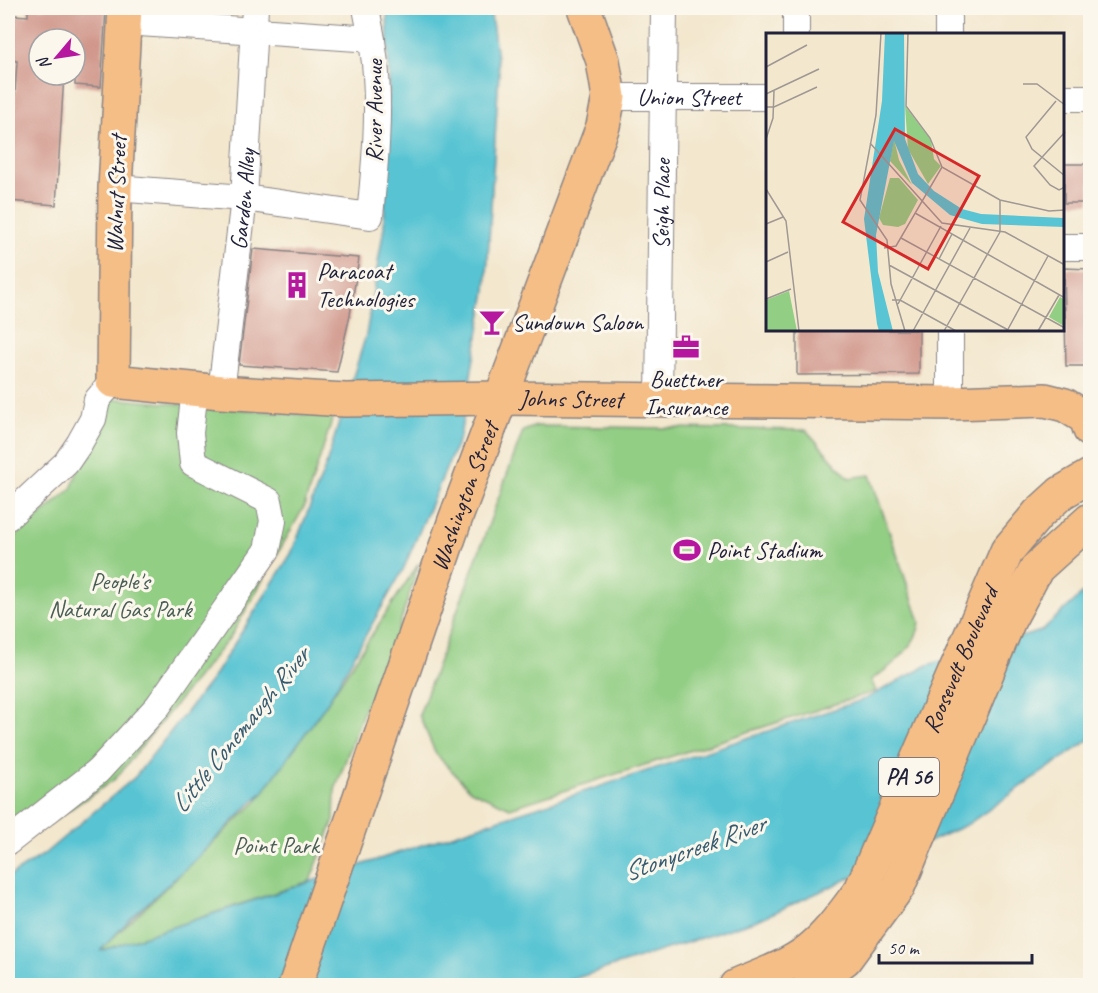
<svg xmlns="http://www.w3.org/2000/svg" width="1098" height="993" viewBox="0 0 1098 993" font-family="Caveat,sans-serif">
  <style>
    .green { fill: #92ce84; stroke: #5a7860; stroke-width: 1.5 }
    .water { fill: #59c4d3; stroke: #3e7387; stroke-width: 1.5 }
    .building { fill: #d0958a }
    .lines { fill: none; stroke-linecap: round; stroke-linejoin: round }
    .minor-casing { stroke: #8a8484; stroke-width: 28 }
    .major-casing { stroke: #8a8484; stroke-width: 36 }
    .highway-casing { stroke: #8a8484; stroke-width: 36 }
    .minor { stroke: #fff; stroke-width: 26 }
    .major { stroke: #f6be87; stroke-width: 33 }
    .highway { stroke: #f6be87; stroke-width: 33 }
    .labels { text-anchor: middle; dominant-baseline: central; stroke-width: 6; stroke-linejoin: round; paint-order: stroke }
    .shield { fill: #fbf7ec; stroke: #636270; stroke-width: 1.5 }
    .shield-label { font-size: 22px; font-weight: bold; fill: #22223b }
    .street-label { font-size: 24px; fill: #22223b; stroke: #fbf7ec }
    .poi-label { font-size: 24px; fill: #22223b; stroke: #fbf7ec; text-anchor: start }
    .park-label { font-size: 24px; fill: #495e55; stroke: #fbf7ec }
    .water-label { font-size: 26px; font-style: italic; fill: #355b70; stroke: #fbf7ec }
    .inset-road { fill: none; stroke: #9f9893; stroke-width: 1.5 }
    .view { fill: #d62828; fill-opacity: 0.15; stroke: #d62828; stroke-width: 3 }
    .inset-edge { fill: none; stroke: #22223b; stroke-width: 3 }
  </style>
  <rect width="100%" height="100%" fill="#fbf7ec"/>
  <filter id="ink" filterUnits="userSpaceOnUse"><feTurbulence type="fractalNoise" baseFrequency=".0167" numOctaves="2"/><feDisplacementMap in="SourceGraphic" scale="12" xChannelSelector="R" yChannelSelector="G"/><feConvolveMatrix kernelMatrix="1 2 1 2 8 2 1 2 1" color-interpolation-filters="sRGB"/></filter>
  <filter id="wash" filterUnits="userSpaceOnUse"><feTurbulence type="fractalNoise" baseFrequency=".008" numOctaves="4" result="noise"/><feDisplacementMap in="SourceGraphic" scale="24" xChannelSelector="R" yChannelSelector="G"/><feGaussianBlur stdDeviation="1.35" result="paint"/><feColorMatrix in="noise" values="0 0 0 0 0 0 0 0 0 0 0 0 0 0 0 0 0 1.4 0 .05"/><feComposite in="paint" operator="in"/></filter>
  <g filter="url(#wash)">
    <rect width="100%" height="100%" fill="#f3e7ce"/>
    <path class="green" d="M106 398 333 417 304 507 231 636 115 779 8 851V543L71 489Z
      M536 426 806 430 849 478 870 475 920 622C917 647 891 667 871 680L876 691 510 808 470 790 436 754 419 715 523 431Z
      M419 563 384 675 366 704 335 790 334 820 310 881 98 952 256 802 327 703Z"/>
    <path class="water" d="M387 8H490L499 72 486 291 460 436 403 570 327 703 256 802 261 793 194 861 132 917 100 951 865 699 928 665 1041 631 1090 587V739L968 824 760 919 555 985 8 986V877L43 855 135 777 212 679 291 554 325 468 366 335 384 227 389 80Z"/>
    <g id="blocks">
      <path class="building" d="M28 8H106L101 87 75 85V39H39V75H64L56 205 8 201V172H10L17 61 11 60 14 15 28 16Z
        M1064 164H1090V203H1064Z
        M253 249 359 258 350 315 337 372 239 365Z
        M1064 268 1090 269V366H1066Z
        M797 330H919V374L797 375Z"/>
    </g>
  </g>
  <g filter="url(#ink)">
    <use href="#blocks" fill-opacity="0" stroke="#8a8484" stroke-width="1.5"/>
    <g class="lines">
      <defs>
        <g id="minor">
          <path d="M796 8V34"/>
          <path d="M948 8V34"/>
          <path d="M125 22 372 39"/>
          <path id="s1" d="M609 97H768"/>
          <path d="M1064 98H1090"/>
          <path d="M115 188 244 198 370 216C375 165 380 113 375 63 373 44 370 26 366 8"/>
          <path d="M1064 247H1090"/>
          <path d="M950 330V403"/>
          <path id="s2" d="M221 392 244 198 255 8"/>
          <path id="s3" d="M659 399 664 8"/>
          <path d="M8 517 66 463 79 444 93 419 97 400 113 381"/>
          <path d="M8 842 98 771 158 706 267 550 273 521 269 501 193 463 190 433 195 389"/>
        </g>
        <g id="major">
          <path id="s4" d="M125 8 115 188 113 381 221 392 345 400 502 398 950 403 1045 400 1065 405 1086 418 1090 430"/>
          <path id="s5" d="M295 986 455 520 603 126 609 97 603 61 584 8"/>
        </g>
        <g id="highway">
          <path id="s6" d="M736 986C760 976 787 967 808 951 829 935 845 911 861 890L1007 551 1038 514 1061 493 1090 476"/>
          <path d="M809 986 845 959 898 887 1009 620 1037 568 1090 520"/>
        </g>
      </defs>
      <use href="#minor" class="minor-casing"/>
      <use href="#major" class="major-casing"/>
      <use href="#highway" class="highway-casing"/>
      <use href="#minor" class="minor"/>
      <use href="#major" class="major"/>
      <use href="#highway" class="highway"/>
    </g>
  </g>
  <defs>
    <symbol id="building-bare" viewBox="-9 -9 18 18"><path d="M-4-6H4V6H1V3H-1V6H-4ZM-2.5-4.3h1.7v1.8h-1.7ZM.8-4.3h1.7v1.8H.8ZM-2.5-1h1.7V.8h-1.7ZM.8-1h1.7V.8H.8Z" fill="#b5179e" stroke="#fbf7ec" stroke-width="2.5" paint-order="stroke"/></symbol>
    <symbol id="bar-bare" viewBox="-9 -9 18 18"><path d="M-6-5H6L.8 .8V4.5H3.5V6h-7V4.5H-.8V.8Z" fill="#b5179e" stroke="#fbf7ec" stroke-width="2.5" paint-order="stroke"/></symbol>
    <symbol id="office-bare" viewBox="-9 -9 18 18"><path d="M-6-3h4V-5.5h4V-3h4V5H-6ZM-1-4.5V-3h2v-1.5ZM-6 0V1H6V0Z" fill="#b5179e" stroke="#fbf7ec" stroke-width="2.5" paint-order="stroke"/></symbol>
    <symbol id="stadium-bare" viewBox="-9 -9 18 18"><path d="M0-5a6.5 5 0 1 0 0 10a6.5 5 0 1 0 0-10ZM-3.5-1.8h7v3.6h-7Z" fill="#b5179e" stroke="#fbf7ec" stroke-width="2.5" paint-order="stroke"/></symbol>
  </defs>
  <g fill-rule="evenodd">
    <use href="#building-bare" x="278" y="266" width="38" height="38"/>
    <use href="#bar-bare" x="473" y="303" width="38" height="38"/>
    <use href="#office-bare" x="667" y="328" width="38" height="38"/>
    <use href="#stadium-bare" x="668" y="531" width="38" height="38"/>
  </g>
  <g class="labels">
    <rect class="shield" x="879" y="758" width="60" height="38" rx="4.5"/>
    <g class="shield-label">
      <text x="909" y="777">PA 56</text>
    </g>
    <g class="street-label">
      <text stroke="none"><textPath href="#s1" startOffset="80">Union Street</textPath></text>
      <text transform="translate(374 111) rotate(-90)">River Avenue</text>
      <text transform="translate(116 194) rotate(-88)">Walnut Street</text>
      <text stroke="none"><textPath href="#s2" startOffset="194">Garden Alley</textPath></text>
      <text stroke="none"><textPath href="#s3" startOffset="195">Seigh Place</textPath></text>
      <text stroke="none"><textPath href="#s4" startOffset="832">Johns Street</textPath></text>
      <text stroke="none"><textPath href="#s5" startOffset="518">Washington Street</textPath></text>
      <text stroke="none"><textPath href="#s6" startOffset="412">Roosevelt Boulevard</textPath></text>
    </g>
    <g class="poi-label">
      <text x="317" y="271">Paracoat<tspan x="317" dy="28">Technologies</tspan></text>
      <text x="512" y="322">Sundown Saloon</text>
      <text x="686" y="379" text-anchor="middle">Buettner<tspan x="686" dy="28">Insurance</tspan></text>
      <text x="707" y="550">Point Stadium</text>
    </g>
    <g class="park-label">
      <text x="120" y="581">People's<tspan x="120" dy="28">Natural Gas Park</tspan></text>
      <text x="276" y="845">Point Park</text>
    </g>
    <g class="water-label">
      <text transform="translate(240 730) rotate(-51)">Little Conemaugh River</text>
      <text transform="translate(694 848) rotate(-20)">Stonycreek River</text>
    </g>
  </g>
  <g transform="translate(766 33)">
    <rect width="298" height="298" fill="#f3e7ce"/>
    <path d="M139 73 165 107 168 126 175 133 162 151 142 116ZM128 106 133 127 146 152 124 128ZM124 145H133L152 167 139 191 132 194 117 192 113 185ZM23 258 31 298H0V267ZM294 264 298 266V293L283 284Z" fill="#92ce84"/>
    <path d="M119 0H138L139 106 152 141 168 158 196 176 215 181 298 185V194L216 191 184 182 146 150 128 108 110 202 112 239 127 298H113L111 291 98 186 116 68Z" fill="#59c4d3"/>
    <path class="inset-road" d="M115 0 110 82 94 167 121 207 125 251 139 298M142 0 140 73 164 105 176 134M0 34 41 12M257 51H271L299 72M0 61 53 36M290 68 260 104 266 116 299 143M0 74H8L51 54M299 99 268 133 284 152 293 157 299 154M0 106 7 85 8 58M104 110 176 190 239 199 299 232M0 156 20 188 33 298M149 180 299 265M0 191 17 184M234 199V167M135 205 299 295M118 215 130 213 176 134 234 167 283 178 299 177M173 226 186 201M0 229 22 219M123 232 244 298M0 266 25 256M126 267H134L190 298M132 271 175 193M147 298 204 195M178 298 234 199M241 298 282 223M272 298 293 262"/>
    <path class="view" d="M129 96 213 143 162 236 77 189Z"/>
    <rect width="298" height="298" class="inset-edge"/>
  </g>
  <rect width="1098" height="993" fill="none" stroke="#fbf7ec" stroke-width="30"/>
  <g transform="translate(57 57) rotate(241)"><circle r="28" fill="#fbf7ec" stroke="#a4a2a5" stroke-width="1.5"/>
  <path d="M0-4.5L10 22L0 15L-10 22Z" fill="#b5179e"/>
  <text y="-9" font-size="16" font-weight="bold" text-anchor="middle" fill="#22223b">N</text>
  </g>
  <path d="M879 954v9h153v-9" fill="none" stroke="#22223b" stroke-width="3"/>
  <text x="888" y="954" font-size="18" fill="#22223b" stroke="#fbf7ec" stroke-width="4.5" paint-order="stroke">50 m</text>
</svg>
